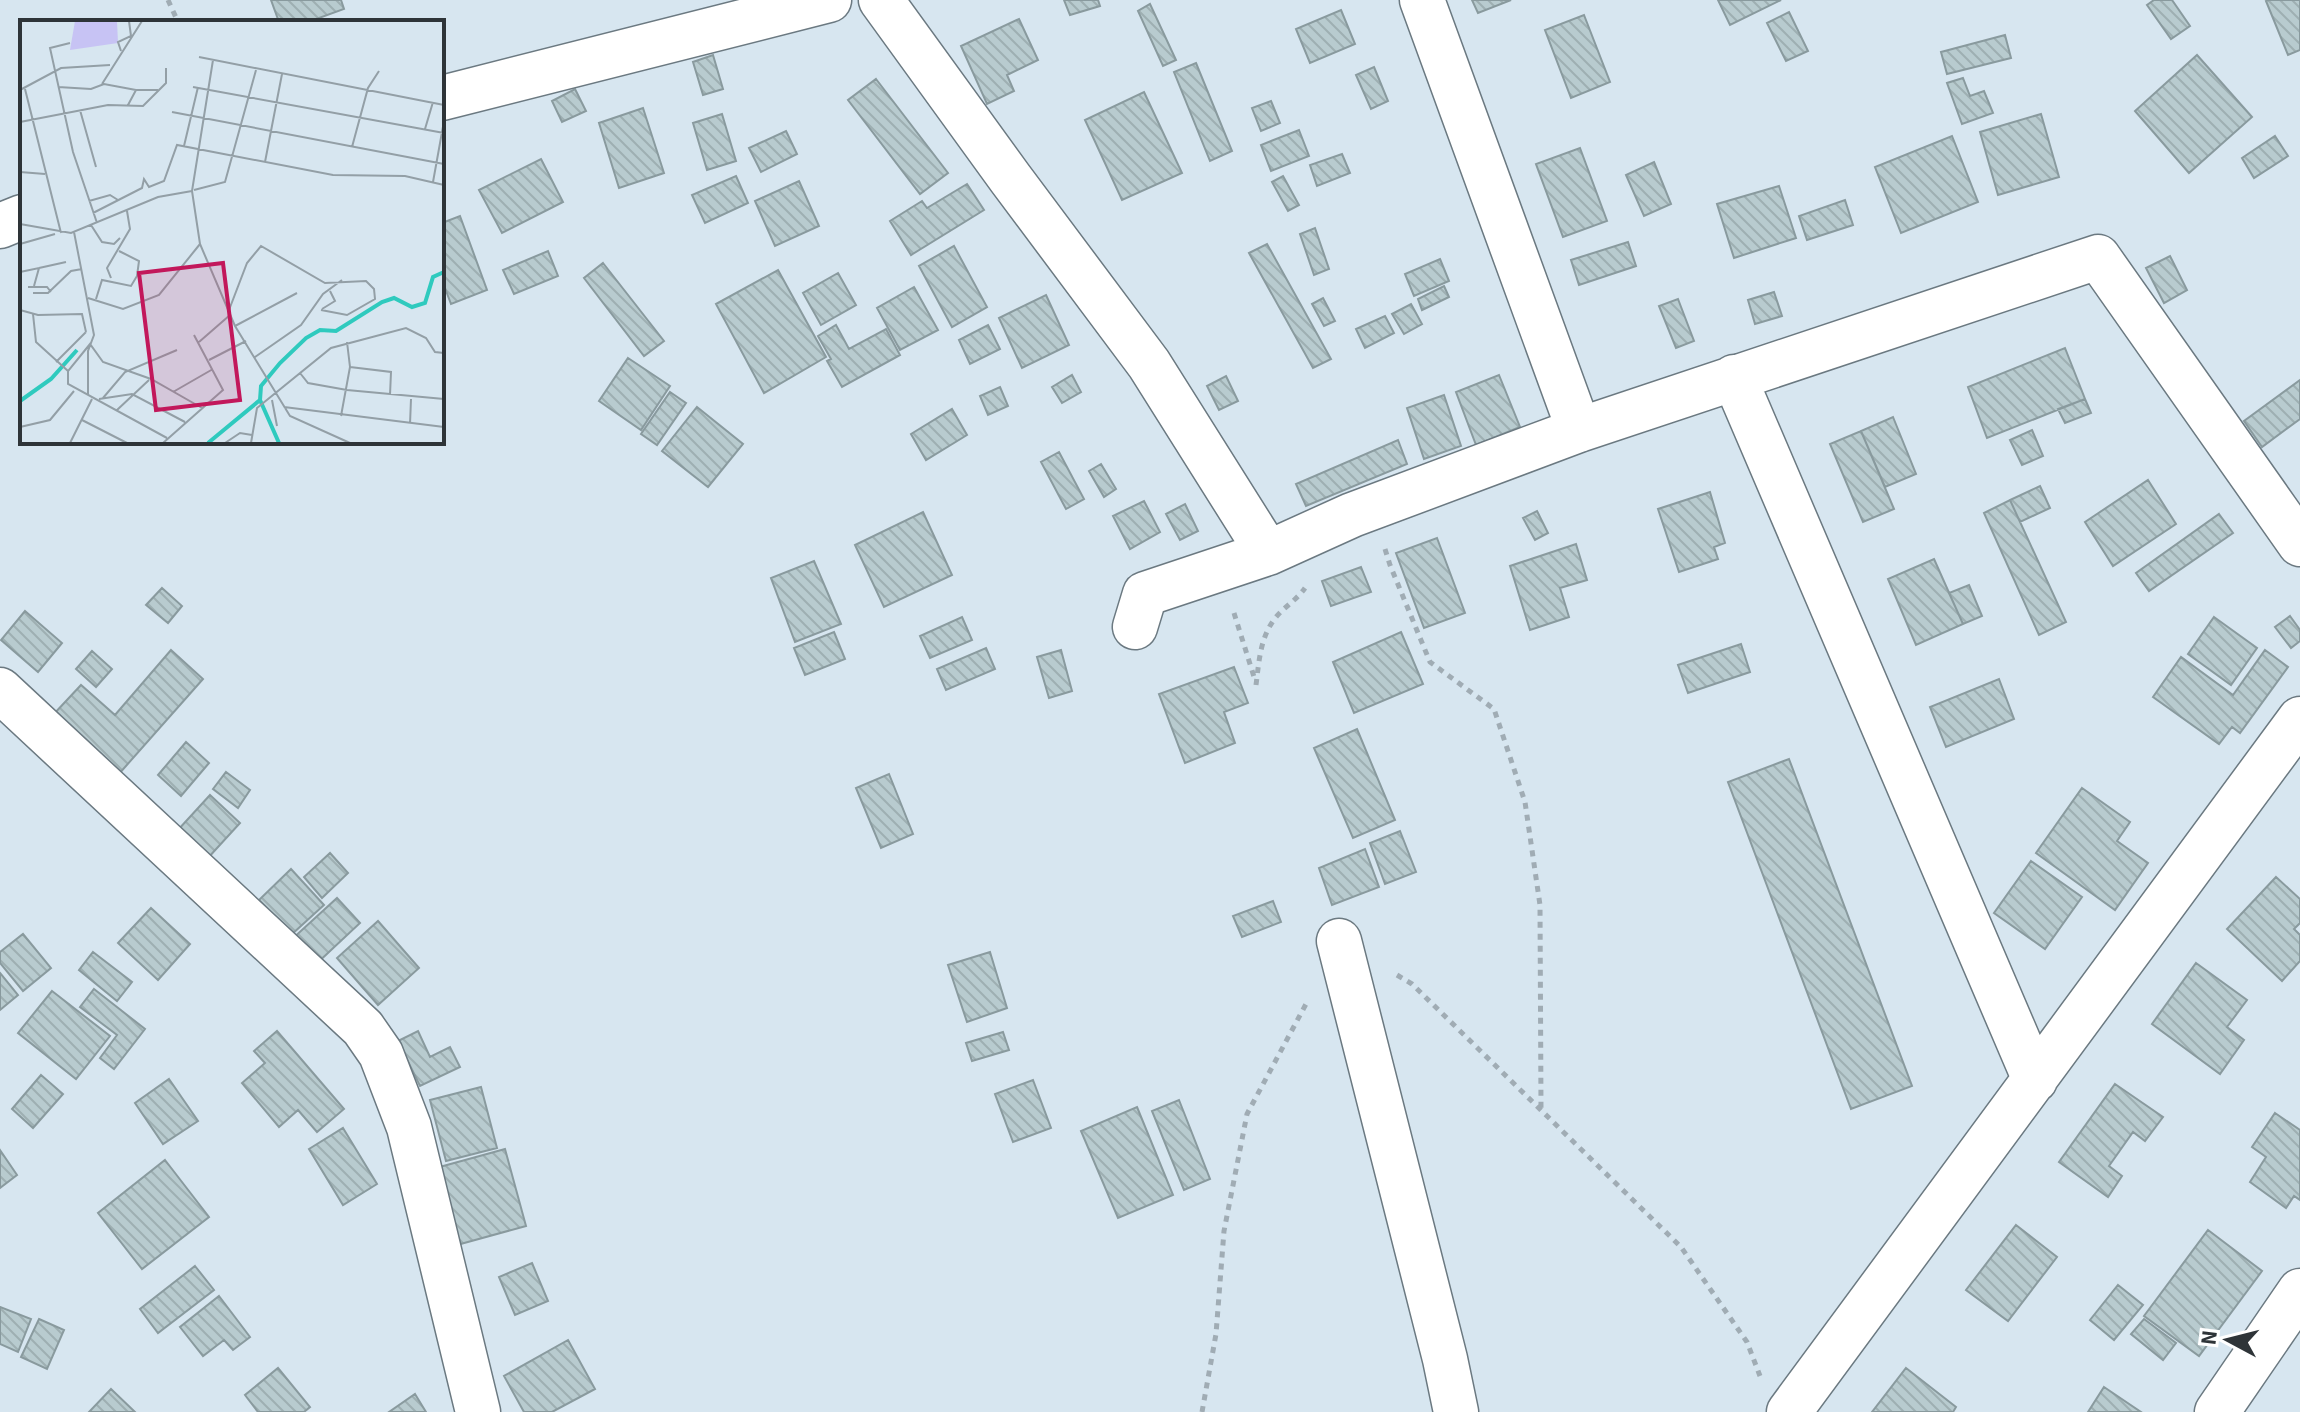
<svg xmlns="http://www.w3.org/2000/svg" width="2300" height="1412" viewBox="0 0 2300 1412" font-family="'Source Sans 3',sans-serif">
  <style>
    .building { fill: url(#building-back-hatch); stroke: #899a9e; stroke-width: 2 }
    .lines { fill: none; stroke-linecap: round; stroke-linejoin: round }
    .minor-casing { stroke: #6b7981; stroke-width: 47 }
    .path { stroke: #a0acb4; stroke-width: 5; stroke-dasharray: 6 6; stroke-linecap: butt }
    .minor { stroke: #fff; stroke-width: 44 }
    .inset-river { fill: none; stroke: #2fcabe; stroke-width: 4 }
    .inset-road { fill: none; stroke: #939fa6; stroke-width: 2 }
    .view { fill: #c2185b; fill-opacity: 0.15; stroke: #c2185b; stroke-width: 4 }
    .inset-edge { fill: none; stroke: #2e3438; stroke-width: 4 }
  </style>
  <defs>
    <pattern id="building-back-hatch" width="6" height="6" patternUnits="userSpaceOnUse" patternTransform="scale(2)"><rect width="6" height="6" fill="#b8cbcf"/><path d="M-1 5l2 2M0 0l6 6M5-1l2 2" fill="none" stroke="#9eafb2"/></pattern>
  </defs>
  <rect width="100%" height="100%" fill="#d7e6f0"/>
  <path class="building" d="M271 0H341L344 9 308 22H279Z
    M1064 0H1098L1100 6 1070 15Z
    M1472 0H1511L1478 13Z
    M1718 0H1781L1730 25Z
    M2154 0H2172L2190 26 2171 39 2147 5Z
    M2269 0H2300V50L2288 55 2266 1Z
    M1150 4 1176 60 1163 66 1138 11Z
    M1341 10 1355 44 1310 63 1296 29Z
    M1789 12 1808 51 1786 61 1767 23Z
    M1584 15 1610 82 1571 98 1545 30Z
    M1019 19 1038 60 1007 75 1014 91 987 104 961 46Z
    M2005 35 2011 58 1947 74 1941 52Z
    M713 55 723 89 703 95 693 62Z
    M2197 55 2252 117 2189 173 2135 111Z
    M1196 63 1232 151 1210 161 1174 72Z
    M1374 67 1388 101 1371 109 1356 75Z
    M1963 78 1970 96 1984 91 1993 113 1962 124 1947 83Z
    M876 79 948 173 920 194 848 100Z
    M575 89 586 111 562 122 552 101Z
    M1144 92 1182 173 1122 200 1085 120Z
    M1271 101 1280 123 1261 131 1252 108Z
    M643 108 664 173 619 188 599 123Z
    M722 114 736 161 707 170 693 123Z
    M2041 114 2059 177 1998 195 1980 132Z
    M1299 130 1309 156 1271 171 1261 145Z
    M786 131 797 154 761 172 749 148Z
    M1952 136 1978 202 1901 233 1875 167Z
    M2275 136 2288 156 2254 178 2242 158Z
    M1580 148 1607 221 1563 237 1536 164Z
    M1342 154 1350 173 1317 186 1310 165Z
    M541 159 563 202 502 233 479 190Z
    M1654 162 1671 204 1644 216 1626 175Z
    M736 176 748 203 705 223 692 195Z
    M1283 176 1299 205 1288 211 1272 182Z
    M799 181 819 226 775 246 755 201Z
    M967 184 984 210 911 255 890 221 922 201 927 208Z
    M1779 186 1796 238 1734 258 1717 204Z
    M1845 200 1853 225 1807 240 1799 216Z
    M460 216 487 290 451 304 442 280V223Z
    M1315 228 1329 269 1314 275 1300 234Z
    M1628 242 1636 266 1579 285 1571 260Z
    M1267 244 1331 359 1313 368 1249 253Z
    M954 246 987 307 952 327 919 266Z
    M548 251 558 276 514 294 503 270Z
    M2170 256 2187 290 2164 303 2146 268Z
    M1440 259 1449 281 1414 296 1405 274Z
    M603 263 664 341 644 356 584 278Z
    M778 270 826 357 764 393 716 304Z
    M838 273 856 305 821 325 803 293Z
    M1444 286 1449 297 1422 310 1418 299Z
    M914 287 938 330 900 350 877 308Z
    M1774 292 1782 316 1755 324 1748 300Z
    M1046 295 1069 345 1022 368 999 318Z
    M1323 298 1335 321 1324 326 1312 304Z
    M1678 299 1694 341 1676 348 1659 306Z
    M1411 304 1422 324 1404 334 1392 314Z
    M1385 316 1394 333 1365 348 1356 329Z
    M836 325 849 349 886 329 900 355 842 387 827 361 831 359 818 336Z
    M988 325 1000 349 970 364 959 340Z
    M2065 348 2085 399 1987 438 1968 387Z
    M628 358 670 386 641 430 599 401Z
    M1072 375 1081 392 1062 403 1052 387Z
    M1499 375 1520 427 1476 445 1456 392Z
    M1226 376 1238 401 1219 410 1207 386Z
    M2300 380V419L2262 447 2244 421Z
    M1000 387 1008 406 988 415 980 396Z
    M670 392 686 403 657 445 641 434Z
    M1444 395 1461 446 1424 459 1407 408Z
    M2085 399 2091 413 2065 423 2058 409Z
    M697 407 743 444 708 487 662 451Z
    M952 409 967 435 926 460 911 434Z
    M1893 417 1916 474 1885 487 1861 431Z
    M2032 430 2043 456 2022 465 2010 440Z
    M1861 431 1894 509 1863 522 1830 444Z
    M1398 440 1407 464 1306 506 1296 484Z
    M1059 452 1084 499 1066 509 1041 462Z
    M1101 464 1116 489 1104 497 1089 471Z
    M2148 480 2176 524 2113 566 2085 522Z
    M2040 486 2050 508 2020 522 2010 500Z
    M1710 492 1725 543 1714 547 1718 559 1679 572 1658 509Z
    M2010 500 2066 622 2039 635 1984 513Z
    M1144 501 1160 532 1130 549 1113 516Z
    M1185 504 1198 531 1180 540 1166 514Z
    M1537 511 1548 533 1535 540 1523 518Z
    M923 512 952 575 884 607 855 545Z
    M2219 514 2233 533 2149 591 2136 573Z
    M1437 538 1465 613 1424 628 1396 553Z
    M1576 544 1587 580 1560 588 1569 617 1530 630 1510 566Z
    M1934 559 1963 624 1916 645 1888 579Z
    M814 561 841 624 795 642 771 578Z
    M1361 567 1371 592 1331 606 1322 581Z
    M1969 585 1982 616 1963 624 1949 593Z
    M162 588 182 606 168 623 146 605Z
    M25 611 62 643 38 672 1 640Z
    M2290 616 2300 630V641L2291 648 2275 627Z
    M962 617 972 640 930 658 920 636Z
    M2214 617 2257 648 2231 685 2188 654Z
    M834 632 845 659 805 675 794 648Z
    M1401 632 1423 684 1354 713 1333 662Z
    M1741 644 1750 672 1688 693 1678 665Z
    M986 648 995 669 946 690 937 669Z
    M171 650 203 679 118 775 52 716 81 685 115 715Z
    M1061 650 1072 691 1049 698 1037 657Z
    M2265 650 2288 667 2240 733 2232 727 2219 744 2153 697 2181 657 2233 695Z
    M92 651 112 669 96 687 76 669Z
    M1234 667 1248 703 1224 712 1235 743 1185 763 1159 694Z
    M1999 679 2014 719 1946 747 1930 707Z
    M1357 729 1395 820 1353 838 1314 748Z
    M186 742 209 763 181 796 158 775Z
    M1789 759 1912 1086 1851 1109 1728 782Z
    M226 772 250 790 238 808 213 789Z
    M889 774 913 834 881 848 856 788Z
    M2082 788 2130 822 2117 841 2148 863 2115 910 2036 853Z
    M210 795 240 823 207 859 177 831Z
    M1400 831 1416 872 1385 884 1370 843Z
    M1365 849 1379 887 1332 905 1319 868Z
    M330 853 348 873 322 898 304 877Z
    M2031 861 2082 897 2045 949 1994 913Z
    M291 869 324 905 291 935 259 900Z
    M2276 877 2300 899V923L2294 929 2300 935V961L2282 981 2227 929Z
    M337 898 360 923 314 966 291 940Z
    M1273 901 1281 922 1242 937 1233 916Z
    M151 908 190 944 158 980 118 943Z
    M378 921 419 968 378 1005 337 958Z
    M23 934 51 968 23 991 0 963V952Z
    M93 952 132 982 117 1001 79 970Z
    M990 952 1007 1008 967 1022 948 965Z
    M2196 963 2247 1000 2227 1027 2244 1040 2220 1074 2152 1024Z
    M0 973 18 995 0 1010Z
    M94 989 145 1029 114 1069 100 1058 117 1035 80 1007Z
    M52 991 110 1036 76 1079 18 1033Z
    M277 1031 344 1109 317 1132 298 1110 279 1127 242 1083 265 1063 254 1051Z
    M418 1031 430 1057 450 1047 460 1067 420 1086 398 1041Z
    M1003 1032 1009 1050 972 1061 966 1043Z
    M41 1075 63 1094 33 1128 12 1109Z
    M169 1079 198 1121 163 1144 135 1103Z
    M1033 1080 1051 1128 1013 1142 995 1094Z
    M2115 1084 2163 1117 2145 1141 2133 1132 2109 1166 2122 1176 2108 1197 2059 1162Z
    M481 1087 497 1148 446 1161 430 1100Z
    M1179 1100 1210 1179 1184 1190 1152 1111Z
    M1137 1107 1173 1195 1118 1218 1081 1131Z
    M2275 1113 2300 1130V1200L2294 1196 2286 1208 2250 1182 2266 1157 2252 1147Z
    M343 1128 377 1184 343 1205 309 1149Z
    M505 1149 526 1226 457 1245 436 1168Z
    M0 1150 17 1175 0 1188Z
    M165 1160 209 1217 142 1269 98 1213Z
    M2016 1225 2057 1257 2008 1321 1966 1290Z
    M2208 1230 2262 1271 2199 1356 2144 1316Z
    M532 1263 548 1301 515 1315 499 1277Z
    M195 1266 214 1290 158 1333 140 1309Z
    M2118 1285 2143 1305 2114 1340 2090 1320Z
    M219 1296 250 1337 233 1350 224 1340 203 1356 180 1327Z
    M0 1307 31 1319 18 1352 0 1344Z
    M39 1319 64 1330 47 1369 21 1357Z
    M2144 1319 2176 1343 2163 1360 2131 1334Z
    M568 1340 595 1389 552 1412H524L504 1376Z
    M278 1368 310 1407 304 1412H258L245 1395Z
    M1906 1368 1956 1407 1953 1412H1872Z
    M2104 1387 2141 1412H2088Z
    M111 1389 135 1412H89Z
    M415 1394 426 1412H389Z"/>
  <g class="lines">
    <defs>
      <path id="minor" d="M881 0 1010 178 1149 364 1268 553
        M1422 0 1579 430
        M442 98 829 0
        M0 226 22 217
        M1734 377 2035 1080
        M1135 627 1145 594 1268 553 1352 515 1579 430 2098 257 2300 544
        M0 690 363 1028 381 1054 409 1127 478 1412
        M1339 941 1445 1359 1456 1412
        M1789 1412 2300 719
        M2217 1412 2300 1291"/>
    </defs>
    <use href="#minor" class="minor-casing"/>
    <path class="path" d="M168 0 178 22
      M1385 549 1390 565 1430 662 1494 709 1525 802 1540 905 1541 1108
      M1234 613 1255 680
      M1256 685C1259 662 1260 640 1273 621 1282 608 1296 601 1305 588
      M1397 975 1412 984 1681 1247 1747 1342 1760 1376
      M1202 1412 1216 1334 1224 1231 1247 1114 1306 1004"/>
    <use href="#minor" class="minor"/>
  </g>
  <g transform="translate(20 20)">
    <rect width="424" height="424" fill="#d7e6f0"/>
    <path d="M55 1H97L98 23 50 30Z" fill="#c7c3f4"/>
    <path class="inset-river" d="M0 381 31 359 57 330M188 423 240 380M259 423 240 380 241 366 260 343 286 318 300 310 316 311 362 282 374 278 392 287 405 283 413 257 424 252"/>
    <path class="inset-road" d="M50 23 30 28 53 132 77 203M101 31 98 22 111 16 109 1M179 37 424 85M193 40 172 171 180 224 215 306 270 396 330 423M82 64 122 1M38 67 71 69 84 64 116 70M173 67 424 113M5 69 41 213M0 70 41 48 90 45M108 85 116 70H138M60 90 76 147M152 92 424 144M0 102 88 85 123 86 146 63V48M405 109 413 82M164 126 178 67M332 127 348 68 359 51M245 142 262 54M0 152 25 154M413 162 424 101M174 170 205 162 236 50M69 181 90 175 98 180M73 193 122 168 124 159 129 167 144 161 157 125 313 155 385 156 424 165M0 204 51 213 138 177 172 171M71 205 82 222 94 224 100 218M54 212 74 315 68 331V375M0 224 35 214M19 248 46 242M0 252 19 248 14 266M91 258 87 248 110 209 107 191M8 267H27L31 272M13 273H28L51 251 62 249M68 278 103 289 139 275 180 224M76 279 82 260 111 266 117 256 119 241 99 231M302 289 315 281 310 271M0 290 18 295 62 294 66 312M209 290 227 243 241 226 305 263 346 261 354 269 355 279 327 295 301 290M13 294 16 322 48 351M215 306 277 273M179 322 210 295M235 337 281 305 303 274 322 260M189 340 226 321M36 342 66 312M330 347 371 352 370 375M280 353 288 363 327 370 424 379M153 372 193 349M83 378 105 352 157 330M79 379 112 374 165 402M252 380 257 406M264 387 424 407M97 390 129 360M321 396 330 347 327 322M62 400 107 423M390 404 391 379M0 407 30 400 54 371M147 418 48 364V351L70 324 83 342 131 359 182 388M50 423 72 379M143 423 203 370 174 315M205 423 220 413 232 415M231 423 237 388 311 328 386 308 406 318 415 332 424 333"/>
    <path class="view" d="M203 243 220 380 136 390 119 253Z"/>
    <rect width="424" height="424" class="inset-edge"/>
  </g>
  <g transform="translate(2228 1340) rotate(277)" stroke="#ffffff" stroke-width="6" paint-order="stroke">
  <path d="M0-6L14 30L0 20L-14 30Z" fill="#2e3438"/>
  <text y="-12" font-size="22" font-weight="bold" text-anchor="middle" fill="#2e3438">N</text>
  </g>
</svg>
